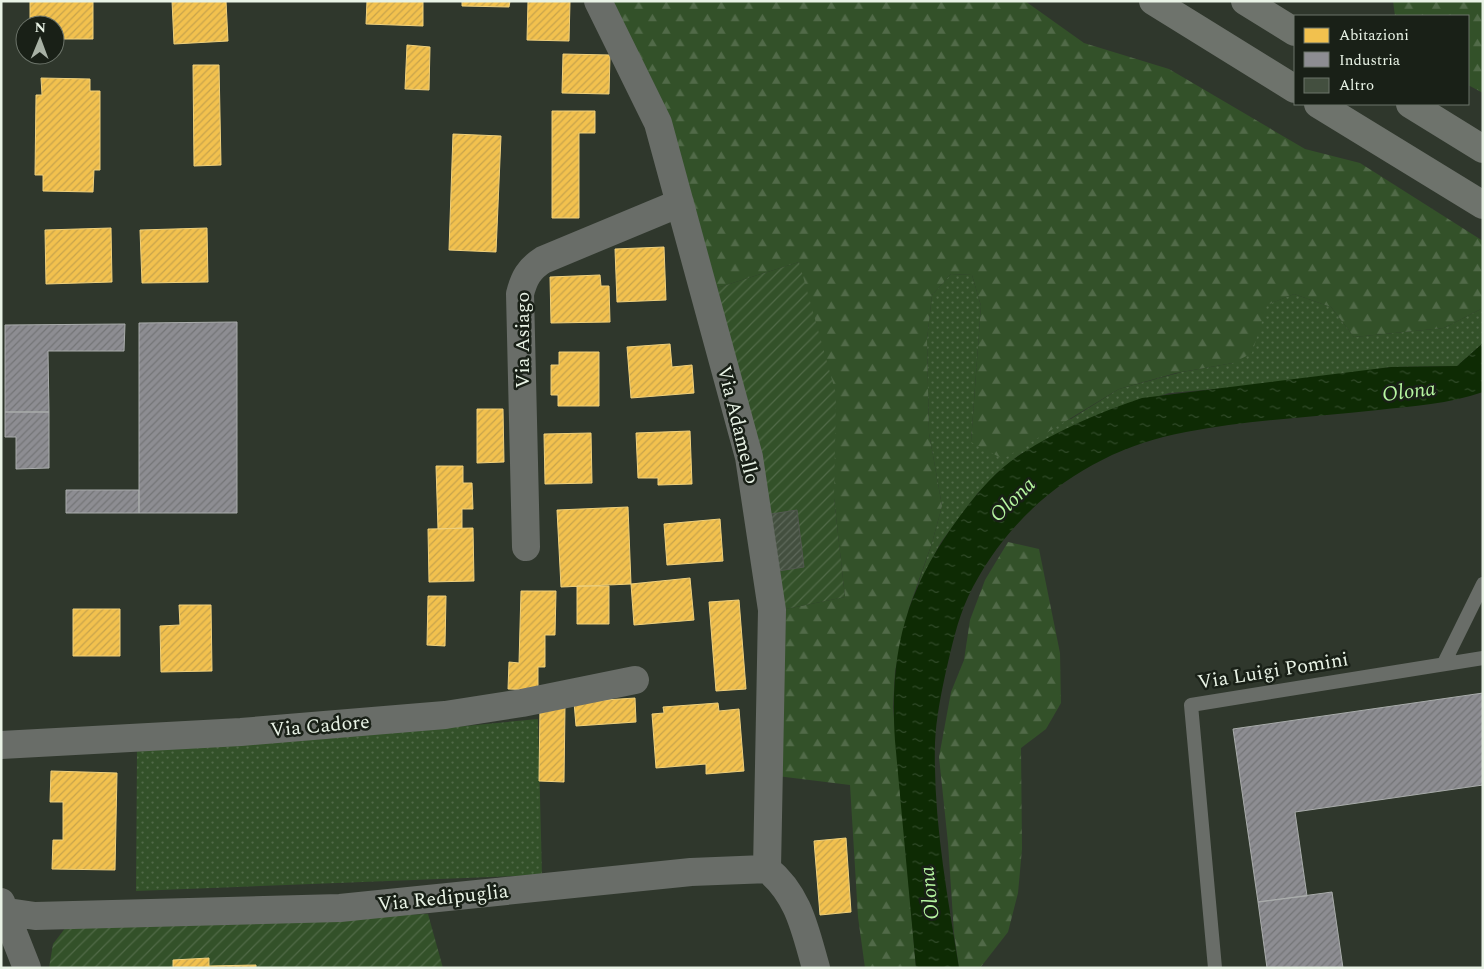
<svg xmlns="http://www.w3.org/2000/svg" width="1484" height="969" viewBox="0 0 1484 969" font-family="Spectral,serif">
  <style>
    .grass { fill: url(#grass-dots) }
    .forest { fill: url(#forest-firs) }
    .garden { fill: url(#garden-furrows) }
    .water { fill: url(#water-ripples) }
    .homes { fill: url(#homes-hatch); stroke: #efd07c }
    .industry { fill: url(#industry-hatch); stroke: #a9acab }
    .building { fill: url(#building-hatch); stroke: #52594f }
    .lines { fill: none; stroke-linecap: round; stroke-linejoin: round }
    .service { stroke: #696d68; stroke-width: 14 }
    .minor { stroke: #696d68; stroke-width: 28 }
    .motorway { stroke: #6e736c; stroke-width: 28 }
    .labels { text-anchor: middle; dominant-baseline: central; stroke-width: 5; stroke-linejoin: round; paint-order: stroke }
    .street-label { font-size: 20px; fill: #e9f3e6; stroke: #192017 }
    .water-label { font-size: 21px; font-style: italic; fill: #b6f6a1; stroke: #192017 }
  </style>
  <defs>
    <pattern id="grass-dots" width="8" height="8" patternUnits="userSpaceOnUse" patternTransform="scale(1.25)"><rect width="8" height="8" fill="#335129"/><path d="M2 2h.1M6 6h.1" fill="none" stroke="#516a48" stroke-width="1.8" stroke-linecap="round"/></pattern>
    <pattern id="forest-firs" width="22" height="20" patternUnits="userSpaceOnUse" patternTransform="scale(1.25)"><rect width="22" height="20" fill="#335129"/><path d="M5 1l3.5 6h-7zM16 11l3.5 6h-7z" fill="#516a48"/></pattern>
    <pattern id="garden-furrows" width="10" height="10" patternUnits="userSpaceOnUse" patternTransform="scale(1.25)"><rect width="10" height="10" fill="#335129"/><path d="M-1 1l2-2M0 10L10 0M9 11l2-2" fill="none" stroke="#516a48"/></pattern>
    <pattern id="water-ripples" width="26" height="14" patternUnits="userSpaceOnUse" patternTransform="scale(1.25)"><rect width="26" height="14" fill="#0e2b04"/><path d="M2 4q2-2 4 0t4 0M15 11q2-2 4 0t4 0" fill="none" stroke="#314a29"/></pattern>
    <pattern id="homes-hatch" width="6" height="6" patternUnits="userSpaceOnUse" patternTransform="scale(1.25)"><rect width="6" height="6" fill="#f2c14e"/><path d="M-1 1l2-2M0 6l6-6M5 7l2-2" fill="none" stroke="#c7a34c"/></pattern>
    <pattern id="industry-hatch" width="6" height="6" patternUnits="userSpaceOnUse" patternTransform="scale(1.25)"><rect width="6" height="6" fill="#8d8d92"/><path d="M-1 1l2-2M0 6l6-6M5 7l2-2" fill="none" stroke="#747577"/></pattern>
    <pattern id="building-hatch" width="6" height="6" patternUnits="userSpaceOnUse" patternTransform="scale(1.25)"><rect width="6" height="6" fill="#434f3f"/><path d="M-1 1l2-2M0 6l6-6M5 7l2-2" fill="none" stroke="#5e695b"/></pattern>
  </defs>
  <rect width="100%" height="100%" fill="#2f372c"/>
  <path class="grass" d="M951 274 972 275 981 306 971 442 1071 419 1119 389 1182 372 1233 363 1266 305 1294 294 1331 307 1354 337 1444 328 1483 308V343L1457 366 1391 367 1282 383 1169 393 1081 422 1019 455 997 473 977 494 941 542 917 587 932 543 942 506 929 433 927 340 932 295Z
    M538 719 542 875 136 891 137 748 402 732Z"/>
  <path class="forest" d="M610 1H1025L1084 43 1169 69 1305 149 1360 163 1483 241V308L1444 328 1354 337 1331 307 1294 294 1267 305 1252 353 1233 363 1176 373 1119 389 1003 459 971 442 981 306 972 275 951 274 932 295 927 340 929 433 942 506 932 543 909 608 895 671 893 707 916 968H865L858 917 850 785 777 776 781 610 845 597 834 498 799 262 717 288Z
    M1393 1H1483V93L1468 85V16H1395Z
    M1008 542 1039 549 1060 653 1061 703 1046 729 1021 748 1022 849 1018 893 1008 932 980 968H959L954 933 948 843 939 757 951 692 964 660 970 620 985 580Z"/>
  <path class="garden" d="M799 262 836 394 834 498 845 597 781 610 778 571 804 567 797 510 771 514 717 288Z
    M428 914 443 968H49L53 944 66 927Z"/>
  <path class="water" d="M1483 343V392C1449 404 1413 406 1378 410 1315 417 1249 420 1186 432 1091 449 1010 509 968 597 957 621 952 646 946 671 941 694 936 719 935 743 933 818 947 893 959 968H916L895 741C889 650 906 589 960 516 977 493 996 470 1021 454 1058 430 1100 412 1142 398L1391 367 1457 366Z"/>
  <path class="homes" d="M30 1H93V39H55V25L30 23Z
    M172 1H226L228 41 174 44Z
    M367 1H423V26L366 24Z
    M462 1H510L509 7 462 6Z
    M528 1H570L569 41 527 40Z
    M407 45 430 47 429 90 405 89Z
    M563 54 610 55 609 94 562 93Z
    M193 65H219L221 165 194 166Z
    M41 78 90 79V91H100V170H94L93 192 43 191V175H35L36 95H42Z
    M552 111H595V133H579V218H552Z
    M453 134 501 136 496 252 449 250Z
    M111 228 112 282 46 284 45 230Z
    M207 228 208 282 142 283 140 230Z
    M664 247 666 300 617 302 615 249Z
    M600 275 601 286H609L610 322 551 323 550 277Z
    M670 344 672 367 692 365 694 393 631 398 627 347Z
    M559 352H599V406H558V395H551V365H559Z
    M477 409H503L504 462 477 463Z
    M690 431 692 484 658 485V478H638L636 433Z
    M591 433 592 483 545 484 544 434Z
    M436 466H463V483H472L473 509H462V528L438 529Z
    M628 507 631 584 561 587 557 510Z
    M720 519 723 561 667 565 664 524Z
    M473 528 474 581 429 582 428 529Z
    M690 578 694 620 634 625 631 584Z
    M577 586H609V624H577Z
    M521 591H556L555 635H545V667H538V690L508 689 509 662 519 663Z
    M428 596H446L445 646 427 645Z
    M739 600 746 689 716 691 709 602Z
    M179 605H211L212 671 161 672 160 626 180 625Z
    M73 609H120V656H73Z
    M635 698 636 722 576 726 574 702Z
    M718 703 719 711 739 709 744 771 706 774V764L656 768 652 714 664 713 663 707Z
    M540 706H565L564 782 539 781Z
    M51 771 117 773 115 870 52 869 53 840H63V802H50Z
    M846 838 851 912 820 915 814 841Z
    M209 958V966L256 965V968H170H173V960Z"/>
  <path class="industry" d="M237 322V513H139V323Z
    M125 324 124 351H48L49 412H5V325Z
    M5 412H49V468L16 469V437H5Z
    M66 490H139V513H66Z
    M1483 693V785L1295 812 1307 896 1258 902 1233 729Z
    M1332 892 1343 968H1267L1258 902Z"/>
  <path class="building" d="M797 510 804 567 778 571 771 514Z"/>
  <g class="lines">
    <path class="service" d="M1444 663 1483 584
      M1215 968 1191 705 1483 658"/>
    <path class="minor" d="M598 1 658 123 749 457 772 610 767 869
      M526 547 520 294C524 278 529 269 543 260L680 203
      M1 745 241 732 445 715 522 703 635 680
      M1 902 27 968
      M1 911 35 916 340 908 691 872 767 869C799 895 805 930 816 968"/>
    <path class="motorway" d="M1153 1 1295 89
      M1245 1 1295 32
      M1318 104 1483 205
      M1410 104 1483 149"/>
  </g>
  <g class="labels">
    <g class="street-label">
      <text transform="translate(523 340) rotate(-90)">Via Asiago</text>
      <text transform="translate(738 425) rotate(76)">Via Adamello</text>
      <text transform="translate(1273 671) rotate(-9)">Via Luigi Pomini</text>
      <text transform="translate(320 726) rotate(-5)">Via Cadore</text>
      <text transform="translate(443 898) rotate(-6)">Via Redipuglia</text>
    </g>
    <g class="water-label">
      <text transform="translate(1409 392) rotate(-7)">Olona</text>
      <text transform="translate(1013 500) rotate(-44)">Olona</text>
      <text transform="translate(930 893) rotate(-96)">Olona</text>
    </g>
  </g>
  <rect width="1484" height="969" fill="none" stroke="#e9f3e6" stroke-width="5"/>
  <rect x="1294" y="15" width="175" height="90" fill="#192017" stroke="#6c746a"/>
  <rect x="1304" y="28" width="25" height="15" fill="#f2c14e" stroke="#6c746a"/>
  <text x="1339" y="40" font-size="15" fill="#e9f3e6">Abitazioni</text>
  <rect x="1304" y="52" width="25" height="15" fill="#8d8d92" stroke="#6c746a"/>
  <text x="1339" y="65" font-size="15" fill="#e9f3e6">Industria</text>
  <rect x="1304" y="78" width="25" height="15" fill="#434f3f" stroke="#6c746a"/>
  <text x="1339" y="90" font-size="15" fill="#e9f3e6">Altro</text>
  <g transform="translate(40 40) rotate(1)"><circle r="24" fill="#192017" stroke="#6c746a"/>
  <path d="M0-4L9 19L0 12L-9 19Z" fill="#a8b1a5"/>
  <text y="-8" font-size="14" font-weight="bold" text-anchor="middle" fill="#e9f3e6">N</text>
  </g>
</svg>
